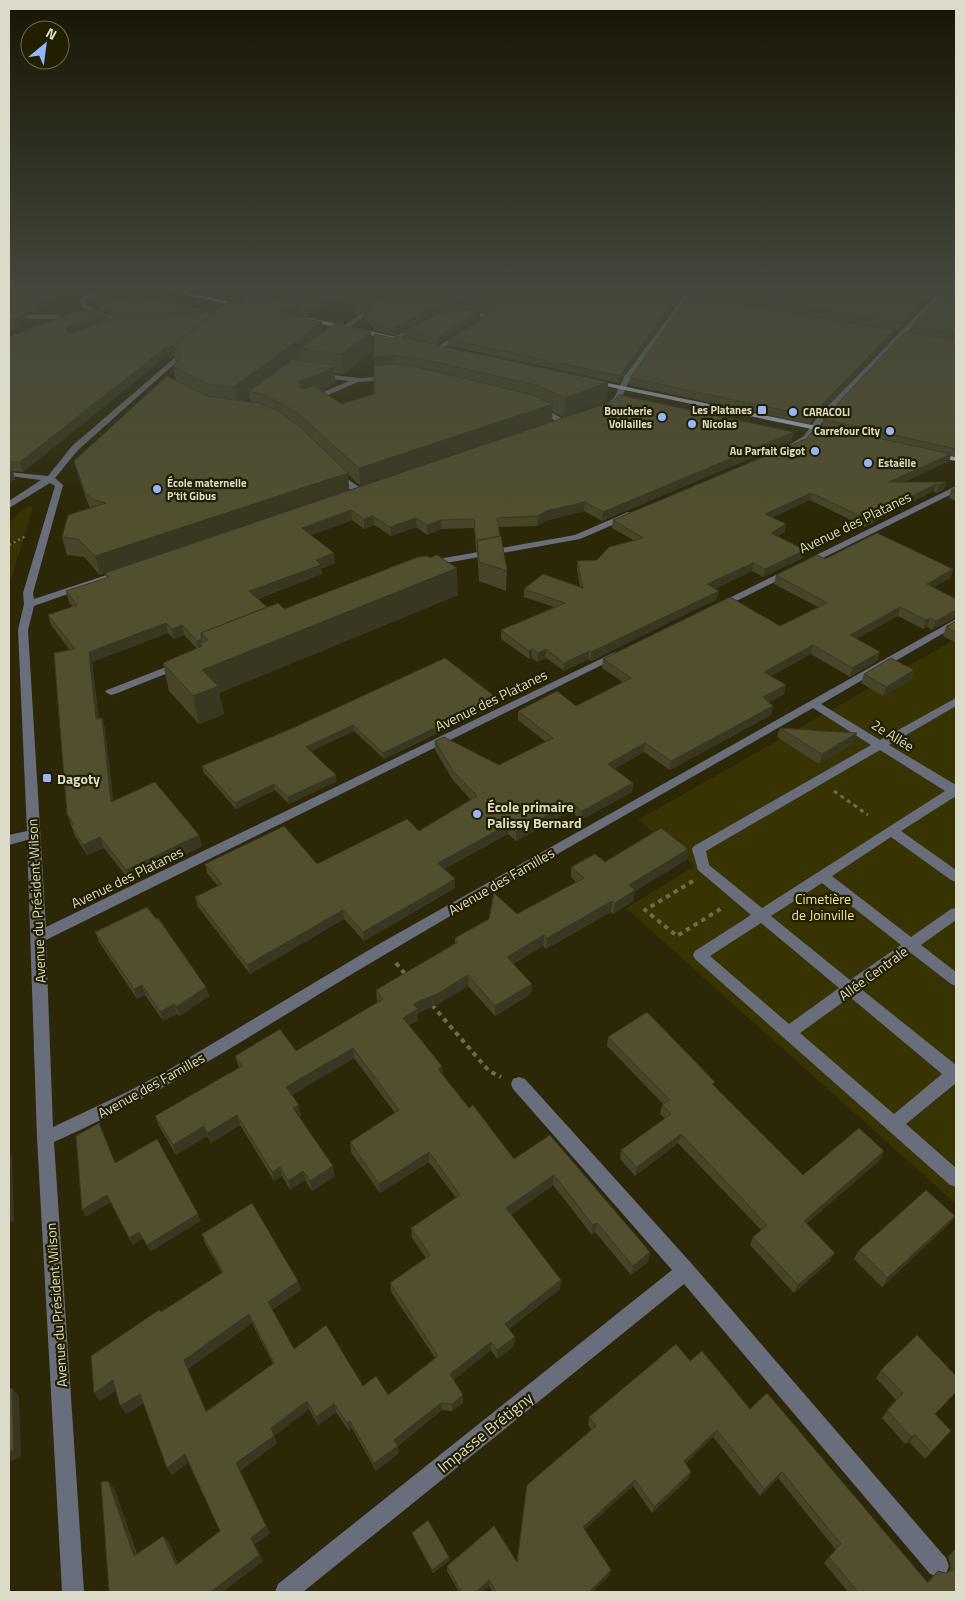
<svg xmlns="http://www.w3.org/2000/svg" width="965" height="1601" viewBox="0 0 965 1601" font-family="'Titillium Web',sans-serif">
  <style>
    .green { fill: #383302 }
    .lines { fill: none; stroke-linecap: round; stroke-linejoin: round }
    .path-far3 { stroke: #6d6a4f; stroke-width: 2; stroke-dasharray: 2 2; stroke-linecap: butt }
    .path-far2 { stroke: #6d6a4f; stroke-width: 2.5; stroke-dasharray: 2.5 2.5; stroke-linecap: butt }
    .path-far1 { stroke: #6d6a4f; stroke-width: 3; stroke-dasharray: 4 4; stroke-linecap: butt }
    .path { stroke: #6d6a4f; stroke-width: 4; stroke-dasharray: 4.5 4.5; stroke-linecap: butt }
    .minor { fill: #686e7b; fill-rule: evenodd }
    .major { fill: #a9b6d1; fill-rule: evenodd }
    .wall { fill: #474428; fill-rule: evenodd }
    .shaded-wall { fill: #393721 }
    .building { fill: #524f2f; stroke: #393721; fill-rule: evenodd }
    .poi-dot { fill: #95b6fd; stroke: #221e00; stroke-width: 2 }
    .labels { text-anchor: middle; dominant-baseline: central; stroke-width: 4.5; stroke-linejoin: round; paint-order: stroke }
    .far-poi-label { font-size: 11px; font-weight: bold; fill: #dcdac8; stroke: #221e00; text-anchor: end }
    .street-label { font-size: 14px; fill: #dcdac8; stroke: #221e00 }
    .poi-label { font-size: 14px; font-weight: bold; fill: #dcdac8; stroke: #221e00; text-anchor: start }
    .park-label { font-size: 14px; fill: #f0e68b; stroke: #221e00 }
    .near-street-label { font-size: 16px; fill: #dcdac8; stroke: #221e00 }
  </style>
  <rect width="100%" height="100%" fill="#2b2707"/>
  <path class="green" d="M123 290 138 293 105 311 91 300 95 296Z
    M27 506 33 507 25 535 9 543V522Z
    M24 538 9 584V546Z
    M952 641 956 643V1204L626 908 695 866 638 820Z"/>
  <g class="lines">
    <path class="path-far3" d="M147 298H144L151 295"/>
    <path class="path-far2" d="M9 545 26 536"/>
    <path class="path-far1" d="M834 791 868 815"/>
    <path class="path" d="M693 881 645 910 677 936 722 908
      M396 963 406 975
      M432 1005 489 1071 501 1077"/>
    <path class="minor" d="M102 290H110L85 300 87 305 103 314 129 321V323L99 316 82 307 80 298Z
      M236 290 254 293 257 290H263L242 308 239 306 250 295Z
      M393 290H400L347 329 338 338H334V336L343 327Z
      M688 290H694L631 377 620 401 610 409H604V405L614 398 624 377Z
      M941 290H947L824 420C816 431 805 450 789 449V445L804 436 818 416Z
      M462 309 476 311 489 316 486 322 440 349 435 348 481 320 482 317C450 307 425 324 397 339L392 338 437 314Z
      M9 315H76L79 317 76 319H9Z
      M185 349 190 350 78 450 55 478 63 485 33 593 34 599 119 571 122 570 127 573 34 606 28 630 46 927 613 653 617 652 622 655 46 940 53 1127 127 1092 170 1069 379 944 956 619V626L821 704 880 740 956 698V706L889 745 956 785V796L901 831 956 870V882L951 880 891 837 832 876 911 937 951 909 956 908V920L921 945 956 972V986L951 984 911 953 861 989 956 1065V1083L906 1124 956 1168V1187L950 1185 695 959 693 955 695 951 751 915 698 870 692 849 694 846 871 745 813 708C668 791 522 873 379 958 271 1022 168 1092 54 1142L84 1592H62L37 1138 27 840 9 845V835L27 831 18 630 24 604 23 593 55 486 50 483 9 508V501L41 480 9 476V472L48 476 72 446ZM880 750 945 791 762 908 709 865 706 851ZM822 883 901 945 850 980 771 916ZM761 923 839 988 789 1024 710 956ZM850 997 942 1074 894 1114 800 1033Z
      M315 373 360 378 390 376 394 378 390 380 358 382 312 402H309V398L349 381 318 377H315Z
      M534 406H540L567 421 560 423 534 410Z
      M333 470H339L346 478 362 489V493C351 494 338 480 332 472Z
      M956 486V492L722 608H714L713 606Z
      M628 512 631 513V517L580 539 446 563 430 569 425 566 444 558 575 535Z
      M179 662 183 663 184 665 183 667 115 694 111 695 105 692 107 690Z
      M519 1077 525 1079 692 1264 946 1558 949 1566 946 1574 938 1577 930 1574 684 1284 303 1592H275L278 1584 672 1270 513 1089 511 1084 513 1079Z"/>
    <path class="major" d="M168 290H178L247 306 244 308Z
      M305 317 410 340 413 342 410 344 303 320Z
      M588 379 831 429 835 431 831 433 591 383H588Z
      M930 452 956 457V461L930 456Z"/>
  </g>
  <path class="wall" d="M9 290H66L38 312 24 313 26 320 9 333Z
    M390 290 359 313 351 304 335 301 307 316 298 314V317L323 332 373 351 344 374 334 373 335 381 327 388 321 391 342 404 374 394V357L395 338V336L608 382 607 401 564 417 552 411V421L360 486 348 474 349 490 792 441 602 521 584 511 545 521 537 526 499 527 507 571 506 591 479 581 477 551H476L474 528 441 529 427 535 416 527 391 536 374 525 364 529 352 520 311 535 335 563 321 569 322 574 258 599 267 607 284 609 458 595 219 693 224 714 199 724 169 691 163 663 197 649 184 635 174 639 168 633 92 662 99 719 102 718 105 729 113 801 202 846 130 881 104 848 87 855 75 836 67 814 70 650 51 625 48 615 73 607 69 602 66 591 107 578 105 573 100 575 84 557 67 555 62 537 90 509 79 478 74 461 176 380 173 366 176 363 174 354 170 358 168 355 23 472 12 471 15 479 9 484V337L108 320 119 316 100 310 99 307 204 313 215 312 237 304 274 298ZM250 398V402L245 401Z
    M394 290H686L682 294 664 293 678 294V301L619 383 449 346 448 339 488 316V314L476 309 462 307 437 312 394 335 375 330 364 318V312Z
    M693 290H939L899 330 692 296Z
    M956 290V457L951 456 949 461 904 482H946L943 490 937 493 933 491 865 527 810 500 773 517 785 532 778 536 803 558 763 577 752 571 714 589 717 599 591 661 589 659 564 671 546 658 537 662 532 658 529 659 501 639V630L554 607 524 597V589L580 587 577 569V561L597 560 633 540 612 528 613 520 806 439 822 426 823 419 910 333 912 326Z
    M480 318 438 344 405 337V330Z
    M894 330 892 337 810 424 629 385 630 378Z
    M956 487V501L949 498 951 490Z
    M825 559 953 569 950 578 933 587 956 599V617L932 630 927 627 923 629 898 616 856 639 880 652 877 661 850 677 811 654 771 676 784 694 769 702 773 706 771 715 670 770 644 752 614 769 633 783 632 792 581 820 571 811 516 841 508 834 444 869 455 879V888L364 941 344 919 250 974 198 907 195 897 218 886 207 873 205 864H317L419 831 471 800 453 780 435 750V741L499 765 546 742 518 720V711L576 706 623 682 602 668 603 659 780 626 818 607 774 584 776 575Z
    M956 621V643L943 636 946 627Z
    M914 670 911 680 883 696 861 683 864 674Z
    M497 705 384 759 354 731 311 751 337 781 289 804 275 790 236 809 204 773 202 766 293 728Z
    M780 728 854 743 819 764 777 737Z
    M688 849 686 860 635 891 633 901 613 914 611 912 546 949 543 946 513 964 531 994 495 1016 468 986 440 1003 418 1013V1020L409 1025 443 1075 469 1108 514 1159 550 1135 648 1262 631 1275 595 1232 592 1235 553 1185 511 1215 561 1280 560 1289 509 1329 515 1337 514 1346 497 1359 491 1350 453 1380 463 1403 452 1411 442 1410 398 1446 399 1453 376 1471 352 1428 349 1431 336 1412 318 1425 309 1409 274 1436 277 1443 240 1471 270 1533 255 1544 263 1561 109 1592 114 1488 137 1554 169 1542 178 1564 220 1531 188 1462 172 1475 167 1468 144 1403 126 1414 116 1390 100 1401 94 1393 161 1312 222 1273 205 1243 202 1234 301 1290 272 1310 294 1349 363 1386 388 1395 435 1358 391 1292 390 1283 426 1258 412 1238 411 1228 456 1198 429 1162 380 1193 351 1152 350 1142 395 1113 354 1058 292 1095 301 1115 299 1116 335 1176 312 1191 305 1180 290 1190 282 1176 274 1181 240 1125 211 1143 207 1136 176 1155 159 1126 155 1116 239 1068 235 1056 296 1051 378 1002 377 1001 376 990 455 944V938L517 914 576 882 571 877V867ZM252 1323 273 1364 206 1411 188 1369Z
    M95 932 206 987 209 996 180 1016 177 1014 163 1021 145 995 137 999 99 942Z
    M608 1037 714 1086 803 1175 880 1160 806 1224 830 1261 794 1293 750 1245 753 1237 761 1230 678 1143 635 1176 620 1159 621 1150 665 1119 660 1114 662 1105 663 1104 607 1046Z
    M955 1216 949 1224 882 1287 854 1259 859 1250Z
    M690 1361 750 1409 927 1582 938 1571 945 1573 949 1572 951 1567 948 1557 956 1548V1592H848L824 1563 836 1550 778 1478 760 1496 713 1437 685 1464 691 1472 688 1479 652 1513 633 1486 584 1530 611 1570 609 1576 592 1592H493L489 1586 482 1592H459L447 1571V1566L517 1562 591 1429 588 1424 589 1417Z
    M881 1370 956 1376V1392L935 1414 951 1431 925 1459 909 1442 905 1444 882 1418 896 1400 876 1378Z
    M412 1533 449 1557 450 1560 433 1573 413 1536Z"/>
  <path class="shaded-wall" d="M54 290H66L38 312 36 305Z
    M381 290H390L359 313V306Z
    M934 290H939L899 330 901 323Z
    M678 294V301L619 383 620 376Z
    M335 295V301L307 316V309Z
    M462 301V307L437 312 394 335V328L436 306Z
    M297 303 299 320 277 312Z
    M203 310 204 313 155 318 154 315Z
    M480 311V318L438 344V337Z
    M216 312 173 346 174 354 170 358 168 349Z
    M24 313 26 320 9 333V323Z
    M106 313 108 321 70 335 66 330 68 327Z
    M322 322 324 340 300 349 301 357 256 393 249 391 250 398 237 407 234 387Z
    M894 330 892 337 810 424 811 416Z
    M371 332 373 351 344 374 342 354Z
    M166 347 168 355 23 472 20 462Z
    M393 355 394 373 375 375 374 357Z
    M334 365 335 381 327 388 302 398 299 387 300 381Z
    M608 382 607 401 564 417 565 398Z
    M553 404 552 421 360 486 359 468Z
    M794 432 792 441 602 521 603 512Z
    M951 454 949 461 887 490 889 482Z
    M12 469 15 479 9 484V472Z
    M348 473 349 490 100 575 95 556Z
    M946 482 943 490 937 493 939 485Z
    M936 484 933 491 865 527 867 519Z
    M811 493 810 500 764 522 765 514Z
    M585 502 584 511 545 521 537 526 538 516 546 511Z
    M351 510 352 520 303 538 302 528Z
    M373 516 374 525 364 529V519Z
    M416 518V527L391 536 390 527Z
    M441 520V529L427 535V525Z
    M786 524 785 532 769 541 771 533Z
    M805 550 803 558 763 577 765 569Z
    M334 553 335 563 321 569 322 574 251 601 249 591 316 560Z
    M753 563 752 571 706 593 707 584Z
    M457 568 458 595 219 693 224 714 199 724 193 696 202 670Z
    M953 569 950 578 924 593 927 584Z
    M719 591 717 599 591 661V652Z
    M900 607 898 616 847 644 850 635Z
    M956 610V617L932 630 936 621Z
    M930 618 927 627 923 629 926 620Z
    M166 623 168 633 92 662 100 730 96 719 89 652Z
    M182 625 184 635 174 639 172 629Z
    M202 639 205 650 200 643 201 651 199 652 197 641Z
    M813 645 811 654 762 681 764 672Z
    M532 649V658L529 659V651Z
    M546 649V658L537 662 538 653Z
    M589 651V659L564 671V663Z
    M880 652 877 661 850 677 852 668Z
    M914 670 911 680 883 696 886 687Z
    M786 685 784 694 760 706 763 697Z
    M497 698V705L384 759 383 753Z
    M773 706 771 715 670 770 671 761Z
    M102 718 105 729 115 813 111 802Z
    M353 725 354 731 307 753 306 747Z
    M857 733 854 743 819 764 822 754Z
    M645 743 644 752 607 774 608 764Z
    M336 775 337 781 289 804 288 797Z
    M633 783 632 792 581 820 582 811Z
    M274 784 275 790 236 809 235 803Z
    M571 802V811L516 841V832Z
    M509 824 508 834 438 872V863Z
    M199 835 202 846 130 881 126 870Z
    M100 837 104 848 87 855 83 845Z
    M688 849 686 860 635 891 633 901 613 914 615 903 629 885Z
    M455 879V888L364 941 363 932Z
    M612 901 611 912 546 949 547 938Z
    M343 910 344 919 250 974 247 965Z
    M544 935 543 946 507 968V957Z
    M468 975V986L440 1003 418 1013V1020L404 1028 403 1018 413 1004Z
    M532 984 531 994 495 1016V1006Z
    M142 985 145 995 137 999 134 989Z
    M206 987 209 996 180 1016 176 1007Z
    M174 1004 177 1014 163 1021 160 1012Z
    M353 1048 354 1058 288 1097 286 1087Z
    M442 1066 443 1077 438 1069Z
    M299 1105 301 1115 295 1118 293 1108Z
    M237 1115 240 1125 211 1143 207 1133Z
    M204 1126 207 1136 176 1155 173 1145Z
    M681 1134 678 1143 635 1176 637 1167Z
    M9 1151 12 1157 14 1221 9 1223Z
    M884 1151 880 1160 800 1229 804 1221Z
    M429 1152V1162L380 1193 379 1184Z
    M333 1166 335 1176 312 1191 310 1181Z
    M280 1167 282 1176 274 1181 272 1172Z
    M303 1171 305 1180 290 1190 288 1181Z
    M554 1175 553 1185 506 1218V1208Z
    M107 1195 111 1202 86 1217 82 1210Z
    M198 1214 201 1221 150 1252 147 1245Z
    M955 1216 949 1224 882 1287 887 1278Z
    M597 1223 595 1232 592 1235 593 1225Z
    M139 1232 143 1239 132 1245 129 1238Z
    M650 1252 648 1262 631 1275 633 1266Z
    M835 1253 830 1261 794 1293 798 1285Z
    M561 1280 560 1289 505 1332V1324Z
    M298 1281 301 1290 270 1311 268 1302Z
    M249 1314 252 1323 188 1369 210 1420 206 1412 184 1360Z
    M515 1337 514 1346 497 1359V1350Z
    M491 1342V1350L450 1383V1374Z
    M113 1380 118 1389 100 1401 94 1393Z
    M12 1388 19 1396 21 1457 9 1462Z
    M140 1394 145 1402 126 1414 120 1406Z
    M463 1395V1403L452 1411V1404Z
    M307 1401 309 1409 274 1436 277 1443 240 1471 270 1533 255 1544 263 1561 223 1592H211L251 1538 236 1463 271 1428Z
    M441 1403 442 1410 396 1447 394 1440Z
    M334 1404 336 1412 318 1425 316 1417Z
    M350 1421 352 1428 349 1431 347 1423Z
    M717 1430 713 1437 681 1468 684 1461Z
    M915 1435 909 1442 905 1444 911 1437Z
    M398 1446 399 1453 376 1471 374 1463Z
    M185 1454 189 1462 172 1475 167 1468Z
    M691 1472 688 1479 652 1513 654 1507Z
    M782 1472 778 1478 760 1496 764 1489Z
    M635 1480 633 1486 581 1533 583 1527Z
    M108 1481 114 1488 139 1563 134 1556Z
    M163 1536 169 1542 181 1571 176 1565Z
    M449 1557 450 1560 433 1573 432 1570Z
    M611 1570 609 1576 592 1592H589Z
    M489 1580V1586L482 1592H476Z"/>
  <path class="building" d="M9 290H54L36 305 9 306Z
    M291 290H381L359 306 351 297 335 295 307 309 297 307V303L274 298Z
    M394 290H637L678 294 620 376 448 339 488 316 491 309 476 303 462 301 436 306 394 328 375 324 364 312Z
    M697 290H934L901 323Z
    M946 290H956V333L912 326Z
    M132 294 203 310 154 315 118 313 99 307Z
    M257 294 297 303 277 312 322 322 234 387 207 384 173 366 182 357 173 346 228 302 237 304Z
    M689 295 894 330 811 416 630 378Z
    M459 309 480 311 438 337 405 330 449 310Z
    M75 311H98L106 313 68 327 66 330 70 333 120 316 154 318 215 312 168 349 166 347 20 462H9V337Z
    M9 313H24L9 323Z
    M334 324 371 332 342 354 300 349Z
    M905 332 956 340V449L823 419Z
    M374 334 397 339 395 336 608 382 565 398 540 386 418 358 393 355 374 357Z
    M292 360 334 365 325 372 300 381 299 387 304 389 313 386 342 404 374 394V366L393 364 417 367 533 395 553 404 359 468 295 411 264 395 249 391Z
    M167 376 207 396 259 403 278 411 300 427 348 473 95 556 78 539 62 537 68 515 106 503 92 499 85 492 74 461Z
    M619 395 794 432 603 512 585 502 546 511 538 516 497 518 500 536 477 541H476L474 519 441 520 427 525 416 518 390 527 373 516 364 519 351 510 302 528 334 553 316 560 321 565 249 591 267 607 201 633 202 639 197 641 182 625 172 629 166 623 89 652 96 719 102 718 111 802 155 782 199 835 126 870 100 837 83 845 71 826 74 824 67 814 54 653 75 649 48 615 77 605 66 591 109 577 105 573 613 401Z
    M818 425 951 454 889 482H946L939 485 936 484 867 519 811 493 765 514 786 524 771 533 805 550 765 569 753 563 707 584 719 591 591 652 589 651 564 663 546 649 538 653 532 649 529 651 501 630 565 603 524 589 543 574 583 588 577 561 597 560 609 547 643 538 613 520 806 439Z
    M956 487V492L951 490Z
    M877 533 953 569 927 584 956 599V610L936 621 930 618 926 620 900 607 850 635 880 652 852 668 813 645 764 672 786 685 763 697 773 706 671 761 645 743 608 764 633 783 582 811 571 802 516 832 509 824 438 863 455 879 363 932 343 910 247 965 195 897 222 884 205 864 284 826 317 864 407 819 419 831 477 796 453 771 435 741 444 737 499 765 553 738 518 711 557 691 576 706 631 678 603 659 730 597 780 626 827 603 776 575 817 555 825 559Z
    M501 536 507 571 479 562 477 540Z
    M437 555 457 568 202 670 218 686 193 696 163 663 202 646 200 643 208 640 201 633 278 603 284 609 418 557 427 556 430 558Z
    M956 621V632L946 627Z
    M445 658 497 698 383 753 353 725 306 747 336 775 288 797 274 784 235 803 202 766 293 728Z
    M891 658 914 670 886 687 864 674Z
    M780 728 857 733 822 754Z
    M661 828 688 849 629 885 635 890 615 903 612 901 547 938 544 935 507 957 532 984 495 1006 468 975 439 993 413 1004 418 1009 403 1018 442 1066 438 1069 469 1108 473 1105 514 1159 550 1135 650 1252 633 1266 597 1223 593 1225 554 1175 506 1208 561 1280 505 1324 515 1337 497 1350 491 1342 450 1374 463 1395 452 1404 441 1403 394 1440 398 1446 374 1463 350 1421 347 1423 334 1404 316 1417 307 1401 271 1428 274 1436 236 1463 266 1526 251 1538 259 1555 211 1592H109L101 1482 108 1481 134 1556 163 1536 176 1565 220 1531 185 1454 167 1468 140 1394 120 1406 113 1380 94 1393 91 1356 159 1310 161 1312 223 1272 202 1234 252 1203 298 1281 268 1302 294 1349 326 1325 363 1386 376 1376 388 1395 438 1356 390 1283 430 1255 411 1228 460 1195 429 1152 379 1184 350 1142 399 1110 353 1048 286 1087 299 1105 293 1108 333 1166 310 1181 303 1171 288 1181 280 1167 272 1172 237 1115 207 1133 204 1126 173 1145 155 1116 242 1066 235 1056 280 1029 296 1051 383 999 376 990 458 942 455 938 489 919 494 893 517 914 584 878 571 867 595 854 605 862ZM249 1314 274 1363 206 1412 184 1360Z
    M147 907 156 919 158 918 206 987 176 1007 174 1004 160 1012 142 985 134 989 95 932Z
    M647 1012 715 1082 712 1084 803 1175 859 1128 884 1151 804 1221 835 1253 798 1285 753 1237 767 1225 681 1134 637 1167 621 1150 671 1114 662 1105 670 1100 608 1037Z
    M99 1123 115 1163 157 1139 198 1214 147 1245 139 1232 129 1238 107 1195 82 1210 76 1136Z
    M926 1190 955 1216 887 1278 859 1250Z
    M917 1335 956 1376V1392L935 1414 951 1431 931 1452 915 1435 911 1437 887 1410 903 1393 881 1370Z
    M676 1344 690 1361 702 1351 750 1409 767 1393 928 1583 938 1571 945 1573 955 1569 956 1565V1592H858L829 1557 841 1544 782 1472 764 1489 717 1430 684 1461 691 1472 654 1507 635 1480 583 1527 611 1570 589 1592H496L489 1580 476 1592H461L447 1566 494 1526 517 1562 527 1485 596 1426 589 1417Z
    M12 1388 14 1450 9 1452V1389Z
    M428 1520 449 1557 432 1570 412 1533Z"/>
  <linearGradient id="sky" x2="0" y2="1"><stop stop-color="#181504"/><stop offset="0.56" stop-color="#44473c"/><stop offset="1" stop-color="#44473c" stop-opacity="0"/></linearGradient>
  <rect width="965" height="514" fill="url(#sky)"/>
  <g class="poi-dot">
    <rect x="757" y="405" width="10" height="10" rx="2.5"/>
    <circle cx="793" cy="412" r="5"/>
    <circle cx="662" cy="417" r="5"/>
    <circle cx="692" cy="424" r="5"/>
    <circle cx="890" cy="431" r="5"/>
    <circle cx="815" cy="451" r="5"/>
    <circle cx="868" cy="463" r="5"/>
    <circle cx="157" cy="489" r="5"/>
    <rect x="42" y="773" width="10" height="10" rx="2.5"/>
    <circle cx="477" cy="814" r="5"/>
  </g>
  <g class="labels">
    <g class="far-poi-label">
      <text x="752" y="410">Les Platanes</text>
      <text x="652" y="411">Boucherie<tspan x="652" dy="13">Vollailles</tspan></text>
      <text x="803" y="412" text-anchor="start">CARACOLI</text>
      <text x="702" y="424" text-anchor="start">Nicolas</text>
      <text x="880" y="431">Carrefour City</text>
      <text x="805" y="451">Au Parfait Gigot</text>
      <text x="878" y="463" text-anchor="start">Estaëlle</text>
      <text x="167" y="483" text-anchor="start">École maternelle<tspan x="167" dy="13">P'tit Gibus</tspan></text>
    </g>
    <g class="street-label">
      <text transform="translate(855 522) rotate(-26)">Avenue des Platanes</text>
      <text transform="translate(491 700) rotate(-26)">Avenue des Platanes</text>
      <text transform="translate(893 735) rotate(32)">2e Allée</text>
      <text transform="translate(127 877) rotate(-26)">Avenue des Platanes</text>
      <text transform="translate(501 881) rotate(-30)">Avenue des Familles</text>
      <text transform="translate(36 901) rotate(-93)">Avenue du Président Wilson</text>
      <text transform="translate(873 973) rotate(-36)">Allée Centrale</text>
      <text transform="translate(151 1085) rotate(-29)">Avenue des Familles</text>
      <text transform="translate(56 1305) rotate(-94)">Avenue du Président Wilson</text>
    </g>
    <g class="poi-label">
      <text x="57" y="778">Dagoty</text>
      <text x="487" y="806">École primaire<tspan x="487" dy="16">Palissy Bernard</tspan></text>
    </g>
    <g class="park-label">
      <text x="823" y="898">Cimetière<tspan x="823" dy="16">de Joinville</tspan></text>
    </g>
    <g class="near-street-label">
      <text transform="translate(485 1432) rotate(-39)">Impasse Brétigny</text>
    </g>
  </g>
  <rect width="965" height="1601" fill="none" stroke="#dcdac8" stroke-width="20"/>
  <g transform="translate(45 45) rotate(29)"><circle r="24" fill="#221e00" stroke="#6c6950"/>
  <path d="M0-4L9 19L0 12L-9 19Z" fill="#95b6fd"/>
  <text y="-8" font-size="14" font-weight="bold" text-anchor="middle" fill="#dcdac8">N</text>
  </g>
</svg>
